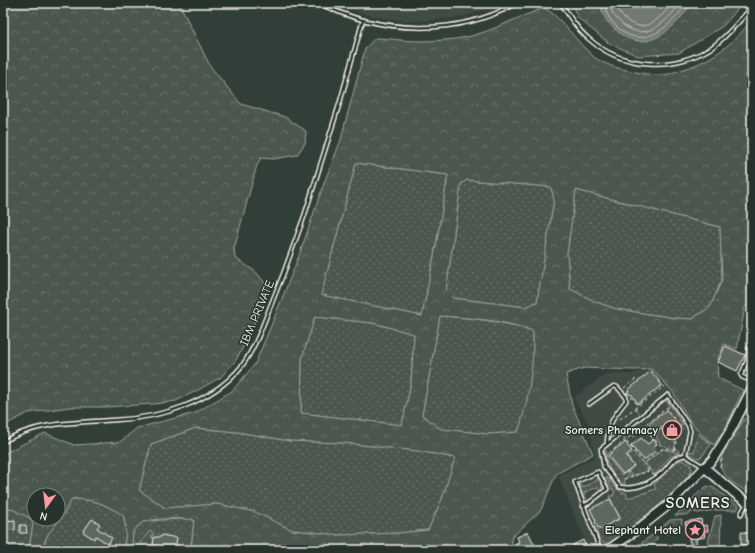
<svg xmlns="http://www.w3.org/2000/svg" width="755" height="553" viewBox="0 0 755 553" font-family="'Comic Neue',sans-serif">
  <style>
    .built { fill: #404b44 }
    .grass { fill: url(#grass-dots); stroke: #a0a49c }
    .forest { fill: url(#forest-crowns); stroke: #a0a49c; fill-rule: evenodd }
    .park { fill: url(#park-tufts); stroke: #a0a49c }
    .water { fill: #727972; stroke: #a6a9a1 }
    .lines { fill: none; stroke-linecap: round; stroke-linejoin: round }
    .shore { stroke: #c0c1b9; stroke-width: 1 }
    .building { fill: #5f6861; stroke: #f4f1e8 }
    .service-casing { stroke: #f4f1e8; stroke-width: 5.5 }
    .primary-casing { stroke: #f4f1e8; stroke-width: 11 }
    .path { stroke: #f4f1e8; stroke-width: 1; stroke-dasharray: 3 3; stroke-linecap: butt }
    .service { stroke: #26332d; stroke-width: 2.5 }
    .primary { stroke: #26332d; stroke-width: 8 }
    .labels { text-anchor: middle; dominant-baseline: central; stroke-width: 3; stroke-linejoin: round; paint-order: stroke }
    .street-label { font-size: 12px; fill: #f4f1e8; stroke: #26332d }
    .poi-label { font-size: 12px; font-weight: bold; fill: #f4f1e8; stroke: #26332d; text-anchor: end }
    .district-label { font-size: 16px; font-weight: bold; letter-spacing: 1px; fill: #f4f1e8; stroke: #26332d }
  </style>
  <defs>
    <pattern id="grass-dots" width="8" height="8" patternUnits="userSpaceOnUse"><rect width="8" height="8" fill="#4c564f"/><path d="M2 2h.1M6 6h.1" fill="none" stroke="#666f68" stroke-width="1.8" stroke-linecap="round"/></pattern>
    <pattern id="forest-crowns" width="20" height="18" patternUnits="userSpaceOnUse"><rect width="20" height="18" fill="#4c564f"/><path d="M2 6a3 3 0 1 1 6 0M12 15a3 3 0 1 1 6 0" fill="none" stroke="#666f68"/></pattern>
    <pattern id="park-tufts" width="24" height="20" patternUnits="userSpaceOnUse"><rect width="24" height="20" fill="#4c564f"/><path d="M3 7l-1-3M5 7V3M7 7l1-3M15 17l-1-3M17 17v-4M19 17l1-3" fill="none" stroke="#666f68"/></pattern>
  </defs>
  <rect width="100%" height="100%" fill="#323e38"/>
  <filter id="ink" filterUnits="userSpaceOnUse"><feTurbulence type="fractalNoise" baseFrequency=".025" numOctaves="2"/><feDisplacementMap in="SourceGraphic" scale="8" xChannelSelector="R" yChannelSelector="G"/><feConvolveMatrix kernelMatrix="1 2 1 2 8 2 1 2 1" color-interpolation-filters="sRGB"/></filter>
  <g filter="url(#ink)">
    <path class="built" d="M333 3H502L475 13 457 18 419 21H401L364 14Z
      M652 368 669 387 687 416 715 444 700 463 661 505 623 536 599 550H589L558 476 595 457 591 435 586 419 574 398 605 374H633L640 371Z"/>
    <path class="grass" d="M356 163 448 175 436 245 422 316 321 295Z
      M467 180 551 187 554 200 537 302 526 307 453 298 446 291 461 184Z
      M576 190 720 227 722 280 710 307 692 319 675 318 616 309 596 302 570 289 567 253Z
      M440 316C471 318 503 321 533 331V358L528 400 518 432 489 434 441 429 422 415Z
      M315 317 373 323 414 334 411 383 402 425 301 413 302 358Z
      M666 401H668L683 425 680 427 667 410 669 405Z
      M196 428 237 432 290 441 343 443 419 451 455 458 442 499 428 530 400 533 339 535 292 530 255 512 217 504 165 508 139 490 151 444Z
      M662 429 669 437 675 434 677 437 674 449C664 447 657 444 656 433Z
      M698 434 711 444 701 457C696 459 692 456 688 453L689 451 694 452Z
      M663 449 679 453 670 457 654 475 645 463Z
      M605 450 608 454 606 456 622 475 626 472 629 476 624 479 625 484C615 481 603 461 605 450Z
      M633 452 648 470V471L632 476 628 471 634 466 627 457Z
      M681 460 690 464 692 470C681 490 654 509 636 523 628 530 619 539 609 543 605 544 603 543 600 541L594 527 598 530 612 521 613 522 620 519 609 496H613L615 491 612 489 606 478 607 477 615 487 622 492 626 493 628 498 656 489 654 484C663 477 670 463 681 460Z
      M597 475 603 485 600 491 597 487 584 493 587 501 585 502 579 484H580L582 488 598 480 596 476Z
      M708 486 714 488 737 505 739 506 737 510H715L698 513 694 512 692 499 704 488Z
      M72 499C95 499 104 504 123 515 127 528 126 537 123 550H46L42 549 48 534 62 517Z
      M689 502 692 512 690 514 675 516Z
      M10 508 30 518 33 524 29 549 6 550 3 546V510Z
      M188 519 194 520 191 550H142L148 545 140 543 137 550H130L132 544 133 531 143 522 161 520Z
      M681 519H682L681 526 666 534 663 532 662 527 670 520Z
      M652 535H655L658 538 653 543 655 548 633 549Z"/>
    <path class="forest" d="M3 3H179L210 66 241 104 285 117 306 131 305 143 297 155 273 159 261 158 257 165 234 249 235 258 256 272 269 288 248 338 236 360 221 377 198 390 176 401 154 404 106 407H70L28 413 3 426Z
      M571 3H743L723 26 679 53 638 56 607 42 578 18Z
      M545 8C564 20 576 42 594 57 605 65 617 68 631 71 640 73 651 75 661 75 668 75 677 71 684 69 715 59 732 44 752 20V301L745 307 737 349 724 344 717 362 718 378 743 390 725 429 714 445 702 435 690 421 673 392 652 369 634 370 584 368 566 374 572 405 593 454 556 474 541 510 511 538 513 550H191L194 520C185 518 152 518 143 522 140 524 136 528 133 531L132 544 130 550H123C126 538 127 527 123 515 104 504 95 499 72 499L62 517 48 534 42 548 46 550H26L29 549 33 524 30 518 10 508 3 510V454L45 433 74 445 120 442 137 428 195 413 232 391 255 364 273 321 300 253 324 183 341 140 343 131 365 49 375 38C389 38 403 41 418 41 434 41 452 40 467 37 494 31 518 16 545 8ZM356 163 448 175 436 246 422 316 321 295ZM467 180 551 187 554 200 537 302 526 307 453 298 446 291 461 184ZM576 190 720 227 722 280 710 307 692 319 675 318 616 309 596 302 570 289 567 253ZM440 316C471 318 504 320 533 331 534 366 529 399 518 432L489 434 441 429 422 415ZM315 317 373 323 414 334 411 383 402 425 301 413 302 358ZM196 428 237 432 290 441 343 443 419 451 455 458 442 499 428 530 399 533 339 535 292 530 255 512 217 504 165 508 139 490 151 444ZM34 495H58V519H34Z
      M721 515 720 550H706L715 516Z
      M150 531 154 534 151 537 154 538 153 545H148L142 550H137L140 543Z"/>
    <path class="park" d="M745 418 752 425V495C700 464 723 459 745 418Z"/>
    <path class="water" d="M601 3H692C674 29 645 58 615 29 607 22 601 14 601 3Z"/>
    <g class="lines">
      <path class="shore" d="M605 3C605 13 610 20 617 27 644 52 671 26 687 3
        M610 3C610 11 614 16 620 22 644 45 665 23 681 3
        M616 3C616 10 620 14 625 19 645 36 660 18 673 3"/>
    </g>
    <path class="building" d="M725 346 745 355 737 371 718 362Z
      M651 371 662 385 638 404 632 395 626 393 629 391 628 390Z
      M667 410 681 428 668 439V434L663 427 656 433 649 424 660 414 661 415Z
      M641 438 648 444 653 439 657 444 653 447 656 451 644 460 631 446Z
      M625 442 632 451 626 456 634 466 623 474 608 456 619 446 620 447Z
      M610 499 620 518 600 529 599 527 598 528 595 522 596 521 590 509Z
      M92 519 100 524 97 528 112 538 108 544 96 536 94 539 83 532Z
      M701 519 702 526 707 525 708 531H704L705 537 696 539 697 546 691 547 685 522Z
      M15 520V530L3 531V521Z
      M20 525H26L27 533H20Z
      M528 532 537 550H517L514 544 519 542 517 537Z
      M741 532 752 533V550H746V545L741 544Z
      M162 535 177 538 175 550 153 545 154 537H161Z
      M583 540 588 550H576L573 545Z"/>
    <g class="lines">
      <defs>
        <path id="service" d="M319 3C379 34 457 37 517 3
          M561 3C569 16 577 29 589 39 623 69 673 71 711 48 727 37 739 21 752 7
          M752 342 749 348 747 361 741 375 742 377 752 381
          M589 404 614 386 617 387 626 397V401C614 416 608 423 607 443
          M3 442C38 421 77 423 115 420 161 418 211 403 241 367 249 357 254 346 259 335L284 272 305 214 340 102 363 20
          M685 455 690 431 688 425 668 395 601 449 604 467 620 487C636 490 651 483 663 472 673 462 670 459 685 455L702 466
          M583 506 589 503 607 489 598 472 575 482 600 550
          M741 514 747 503"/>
        <path id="primary" d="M704 467 738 496 752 505
          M608 550 638 529 666 507 713 459 732 428 752 388"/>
      </defs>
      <use href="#service" class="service-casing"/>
      <use href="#primary" class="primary-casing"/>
      <path class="path" d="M624 388 636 379 638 380
        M631 397 638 405
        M635 408 639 413
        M620 419 665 386
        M642 427 669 406
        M633 435 637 440
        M650 436 655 433V438
        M623 437 643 462
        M675 450 678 435 677 433 683 429
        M609 453 642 427C648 436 656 439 663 448
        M720 467 722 459
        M627 471 631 476
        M653 475 644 463 663 448 679 451
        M624 479 649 471
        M629 549 630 550
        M650 550 664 547"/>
      <use href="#service" class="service"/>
      <use href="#primary" class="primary"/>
    </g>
  </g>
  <defs>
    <symbol id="shop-ring" viewBox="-11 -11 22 22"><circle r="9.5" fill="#26332d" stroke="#ff9aa2" stroke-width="1.5"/><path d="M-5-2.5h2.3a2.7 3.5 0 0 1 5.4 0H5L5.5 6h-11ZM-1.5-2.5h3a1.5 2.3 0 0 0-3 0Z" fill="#ff9aa2"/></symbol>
    <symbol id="sight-ring" viewBox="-11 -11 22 22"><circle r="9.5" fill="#26332d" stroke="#ff9aa2" stroke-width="1.5"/><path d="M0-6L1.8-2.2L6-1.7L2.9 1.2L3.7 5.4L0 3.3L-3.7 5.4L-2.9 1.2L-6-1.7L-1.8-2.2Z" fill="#ff9aa2"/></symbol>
  </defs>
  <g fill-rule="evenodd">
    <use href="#shop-ring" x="661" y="419" width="22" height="22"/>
    <use href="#sight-ring" x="684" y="519" width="22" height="22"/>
  </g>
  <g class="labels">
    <g class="street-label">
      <text transform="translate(257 313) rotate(-67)">IBM PRIVATE</text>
    </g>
    <g class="poi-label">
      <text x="658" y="430">Somers Pharmacy</text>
      <text x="681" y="530">Elephant Hotel</text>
    </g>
    <g class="district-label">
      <text x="698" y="503">SOMERS</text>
    </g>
  </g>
  <rect width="755" height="553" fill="none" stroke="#26332d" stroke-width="16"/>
  <rect x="8" y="8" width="739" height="537" fill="none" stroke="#f4f1e8" stroke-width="1.5" filter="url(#ink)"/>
  <g transform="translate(46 507) rotate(195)"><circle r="19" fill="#26332d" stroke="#787f78"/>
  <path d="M0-3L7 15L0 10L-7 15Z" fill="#ff9aa2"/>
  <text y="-6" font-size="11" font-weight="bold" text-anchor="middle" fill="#f4f1e8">N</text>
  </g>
</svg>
